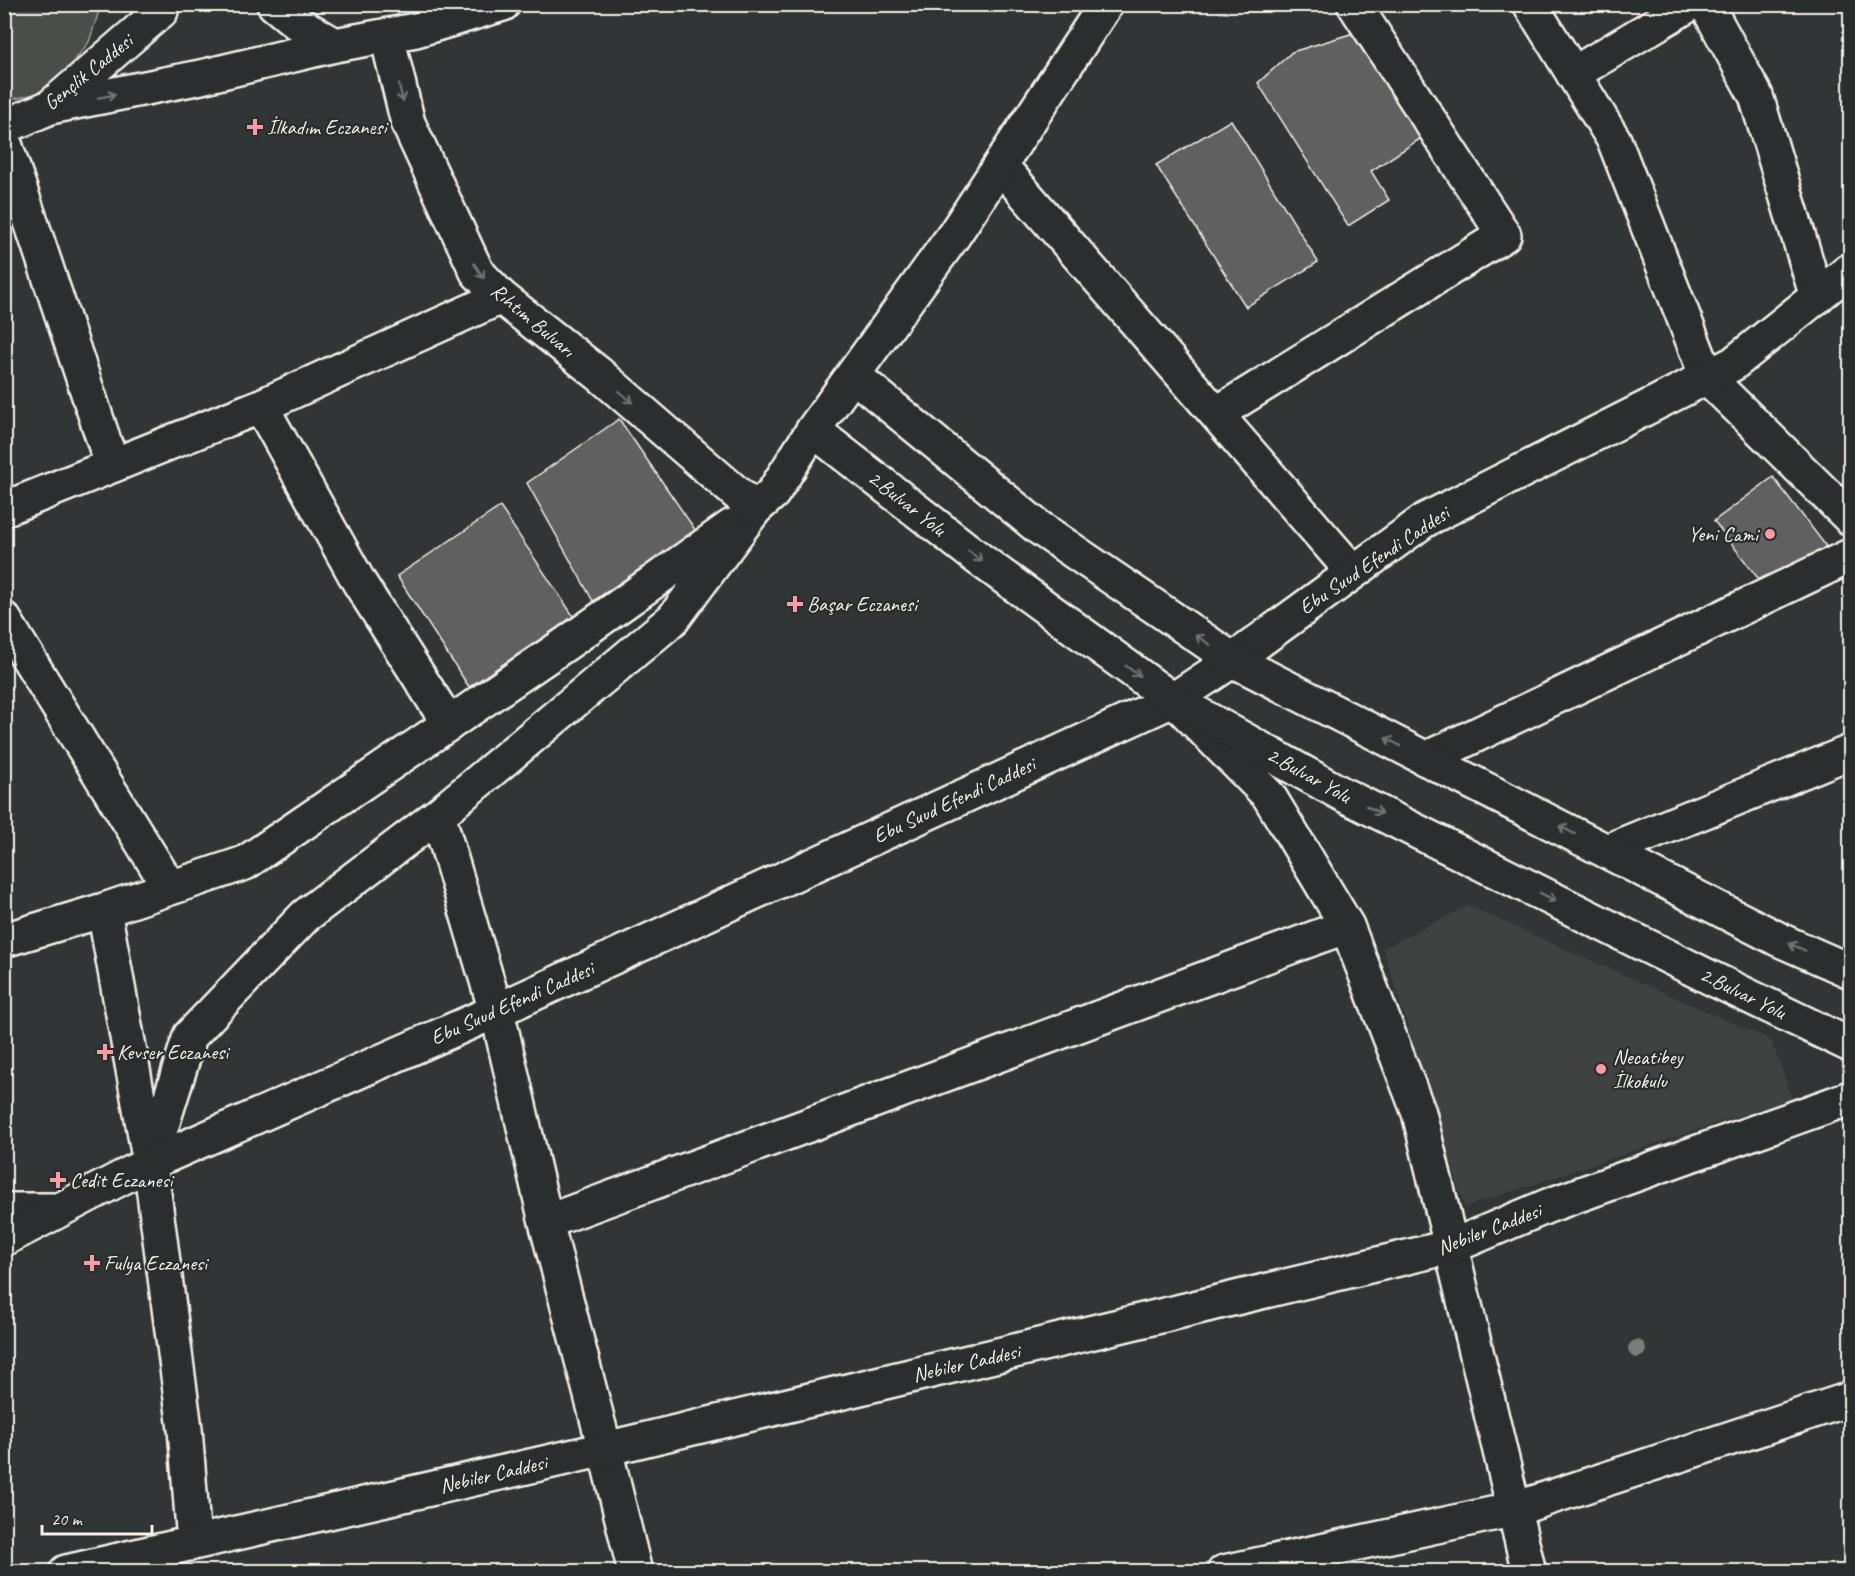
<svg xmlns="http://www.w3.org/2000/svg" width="1855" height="1576" viewBox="0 0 1855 1576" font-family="Caveat,sans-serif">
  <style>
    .built { fill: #404242 }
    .green { fill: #4b4d4c; stroke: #a09f9a; stroke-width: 1.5 }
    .building { fill: #5f605f; stroke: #f4f1e8; stroke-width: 1.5 }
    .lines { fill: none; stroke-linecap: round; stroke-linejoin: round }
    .minor-casing { stroke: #f4f1e8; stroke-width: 38 }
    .tertiary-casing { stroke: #f4f1e8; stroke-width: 38 }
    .secondary-casing { stroke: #f4f1e8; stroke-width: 38 }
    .primary-casing { stroke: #f4f1e8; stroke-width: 38 }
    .minor { stroke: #2a2d2e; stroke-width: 33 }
    .tertiary { stroke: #2a2d2e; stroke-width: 33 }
    .secondary { stroke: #2a2d2e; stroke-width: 33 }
    .primary { stroke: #2a2d2e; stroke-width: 33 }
    .tree { fill: #7c7d79 }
    .oneway { stroke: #71726f }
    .poi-dot { fill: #ff9aa2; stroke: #2a2d2e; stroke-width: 2 }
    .labels { text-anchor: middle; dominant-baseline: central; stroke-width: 4.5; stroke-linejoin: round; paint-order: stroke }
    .street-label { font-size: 21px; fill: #f4f1e8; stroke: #2a2d2e }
    .poi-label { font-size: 21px; fill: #f4f1e8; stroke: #2a2d2e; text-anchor: start }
  </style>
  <rect width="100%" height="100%" fill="#323535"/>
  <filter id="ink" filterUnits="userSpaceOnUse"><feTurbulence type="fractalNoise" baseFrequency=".0167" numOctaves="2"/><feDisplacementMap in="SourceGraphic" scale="12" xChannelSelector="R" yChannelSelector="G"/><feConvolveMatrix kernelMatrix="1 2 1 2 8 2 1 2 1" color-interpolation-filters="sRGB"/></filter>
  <g filter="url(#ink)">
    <path class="built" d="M1468 906 1771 1040 1792 1098 1465 1207 1383 948Z"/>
    <path class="green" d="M5 5H101L89 42 52 90 5 101Z"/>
    <path class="building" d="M1370 28 1435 129 1371 171 1389 200 1348 226 1258 83 1292 52Z
      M1231 120 1318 262 1246 307 1156 165Z
      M619 419 696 531 593 601 527 483Z
      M1773 477 1826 546 1767 590 1714 521Z
      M500 507 574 617 469 687 397 576Z"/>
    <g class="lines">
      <defs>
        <path id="minor" d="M1530 4 1614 140 1707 377 1850 518
          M1706 4 1756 96 1817 297
          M1573 74 1690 4
          M4 141 112 465
          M1000 165 1353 572
          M261 406 359 582 449 724
          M1216 414 1504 235 1354 4
          M4 509 261 406 501 297
          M4 619 170 888
          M1185 711 1269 796 1347 926 1419 1113 1529 1572
          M1426 759 1850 556
          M438 815 501 1028 546 1222 605 1449 635 1572
          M1607 851 1850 752
          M104 910 150 1163 185 1429 194 1542
          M4 940 104 910 245 863 567 643 732 526
          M150 1163 190 1036 305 916 438 815 673 619 755 509
          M4 1210H58
          M546 1222 1347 926
          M1224 1572 1515 1509 1850 1399"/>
        <path id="tertiary" d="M66 1572 605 1449 1453 1246 1550 1205 1850 1098"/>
        <path id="secondary" d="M4 1239 150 1163 496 1011 1173 700 1233 660 1425 520 1733 364 1850 270"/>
        <path id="primary" d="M274 4 296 22 335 45
          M387 36 408 123 477 272 501 297 599 374 755 509 773 493 813 430 954 235 1106 4
          M50 107 201 77 335 45 416 30 503 4
          M4 127 50 107 161 11V4
          M853 375 1038 527 1233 660 1780 940 1850 971
          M813 430 979 559 1173 700 1342 794 1709 977 1850 1045"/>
      </defs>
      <use href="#minor" class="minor-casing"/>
      <use href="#tertiary" class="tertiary-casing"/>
      <use href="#secondary" class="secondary-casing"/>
      <use href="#primary" class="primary-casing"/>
      <use href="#minor" class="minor"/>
      <use href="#tertiary" class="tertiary"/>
      <use href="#secondary" class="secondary"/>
      <use href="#primary" class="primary"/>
    </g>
    <circle class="tree" cx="1637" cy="1349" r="9"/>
    <defs><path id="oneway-shaft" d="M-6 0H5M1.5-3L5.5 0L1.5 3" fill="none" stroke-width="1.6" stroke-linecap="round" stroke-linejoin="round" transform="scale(1.5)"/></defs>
    <g class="oneway">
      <use href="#oneway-shaft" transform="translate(401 93) rotate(76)"/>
      <use href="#oneway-shaft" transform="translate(107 96) rotate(-11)"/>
      <use href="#oneway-shaft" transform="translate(479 271) rotate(56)"/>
      <use href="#oneway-shaft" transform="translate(626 397) rotate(41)"/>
      <use href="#oneway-shaft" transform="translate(975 556) rotate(37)"/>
      <use href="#oneway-shaft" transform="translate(1203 640) rotate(-146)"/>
      <use href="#oneway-shaft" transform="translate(1133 671) rotate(36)"/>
      <use href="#oneway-shaft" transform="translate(1393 742) rotate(-153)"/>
      <use href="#oneway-shaft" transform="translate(1374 810) rotate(27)"/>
      <use href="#oneway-shaft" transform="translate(1567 830) rotate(-153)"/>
      <use href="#oneway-shaft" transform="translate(1548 897) rotate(27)"/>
      <use href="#oneway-shaft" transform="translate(1797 947) rotate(-156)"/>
    </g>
  </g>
  <g class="poi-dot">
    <path d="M252 118h6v6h6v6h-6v6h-6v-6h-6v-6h6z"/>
    <circle cx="1770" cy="534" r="6"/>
    <path d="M792 595h6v6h6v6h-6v6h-6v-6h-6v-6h6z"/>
    <path d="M102 1043h6v6h6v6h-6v6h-6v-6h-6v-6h6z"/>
    <circle cx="1601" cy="1069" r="6"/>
    <path d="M55 1171h6v6h6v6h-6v6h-6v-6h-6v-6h6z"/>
    <path d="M89 1254h6v6h6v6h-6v6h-6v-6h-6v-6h6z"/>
  </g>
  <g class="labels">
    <g class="street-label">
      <text transform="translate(88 72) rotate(-39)">Gençlik Caddesi</text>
      <text transform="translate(533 320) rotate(40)">Rıhtım Bulvarı</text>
      <text transform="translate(907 503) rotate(38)">2.Bulvar Yolu</text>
      <text transform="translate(1374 560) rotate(-34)">Ebu Suud Efendi Caddesi</text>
      <text transform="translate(1309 775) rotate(29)">2.Bulvar Yolu</text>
      <text transform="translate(954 800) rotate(-25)">Ebu Suud Efendi Caddesi</text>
      <text transform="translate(1743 993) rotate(26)">2.Bulvar Yolu</text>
      <text transform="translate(512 1003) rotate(-24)">Ebu Suud Efendi Caddesi</text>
      <text transform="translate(1489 1229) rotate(-21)">Nebiler Caddesi</text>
      <text transform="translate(966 1363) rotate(-13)">Nebiler Caddesi</text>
      <text transform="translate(493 1474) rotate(-13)">Nebiler Caddesi</text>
    </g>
    <g class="poi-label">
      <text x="267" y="127">İlkadım Eczanesi</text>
      <text x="1758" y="534" text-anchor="end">Yeni Cami</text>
      <text x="807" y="604">Başar Eczanesi</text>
      <text x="117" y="1052">Kevser Eczanesi</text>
      <text x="1613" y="1057">Necatibey<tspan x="1613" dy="24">İlkokulu</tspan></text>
      <text x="70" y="1180">Cedit Eczanesi</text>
      <text x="104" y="1263">Fulya Eczanesi</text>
    </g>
  </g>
  <rect width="1855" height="1576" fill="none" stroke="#2a2d2e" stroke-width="24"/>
  <rect x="12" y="12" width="1831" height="1552" fill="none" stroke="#f4f1e8" stroke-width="2" filter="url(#ink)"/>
  <path d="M42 1525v9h110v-9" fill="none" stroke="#f4f1e8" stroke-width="3"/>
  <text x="51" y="1525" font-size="18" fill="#f4f1e8" stroke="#2a2d2e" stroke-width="4.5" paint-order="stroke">20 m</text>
</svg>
